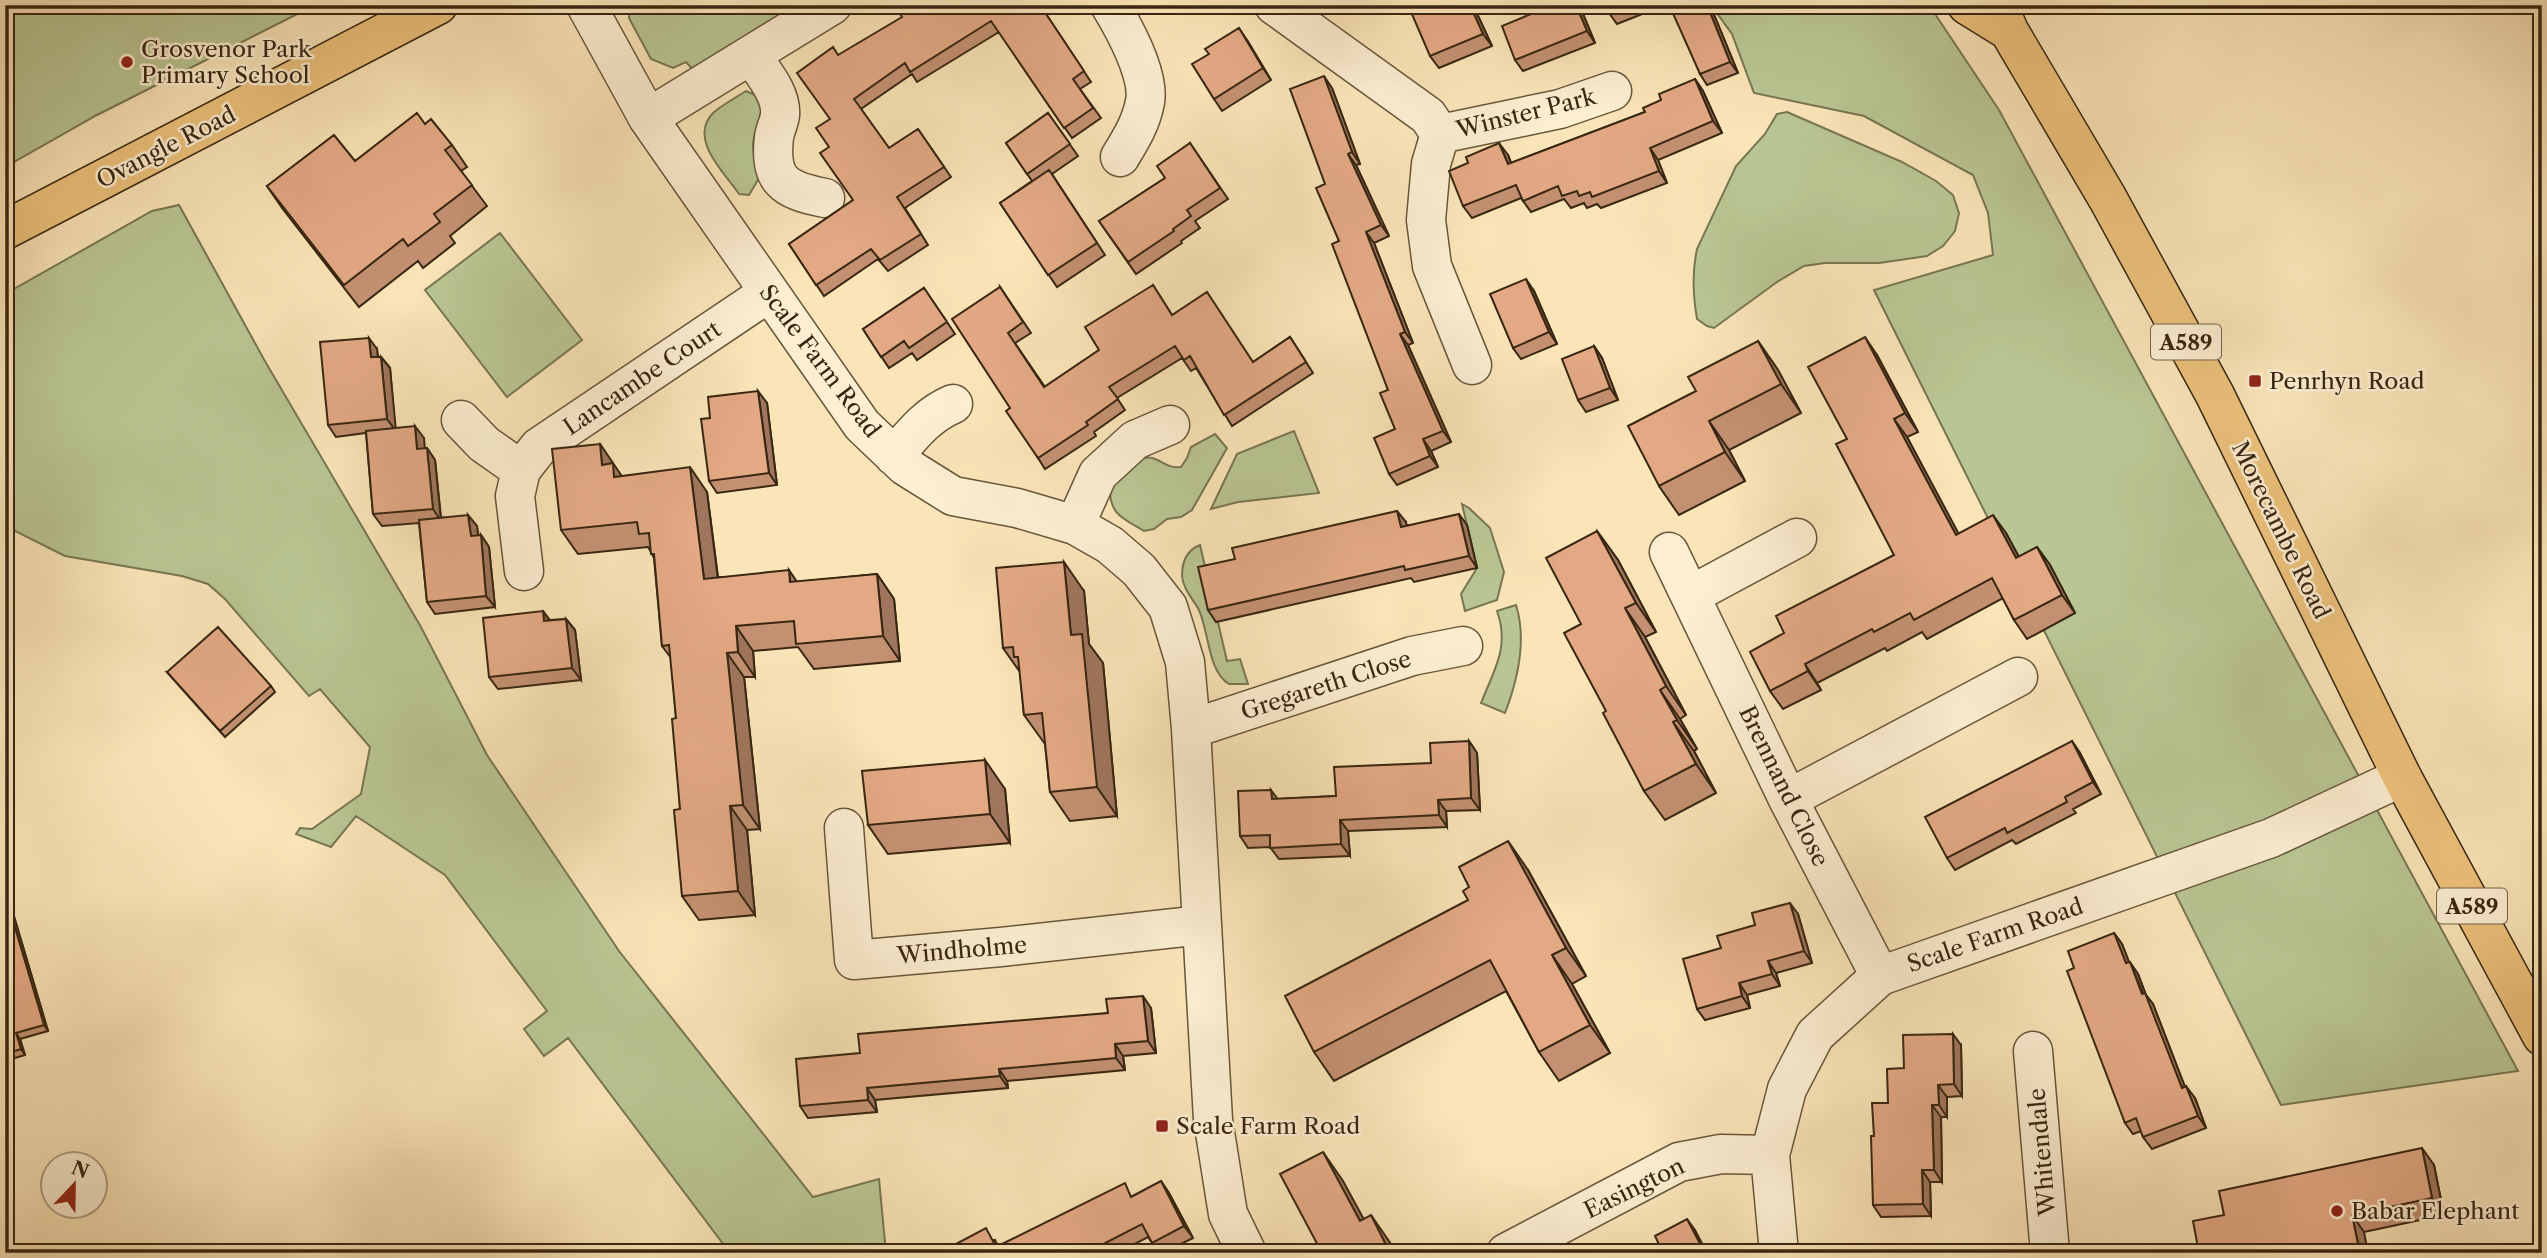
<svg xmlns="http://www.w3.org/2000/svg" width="2547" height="1258" viewBox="0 0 2547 1258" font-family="'Libre Caslon Text',serif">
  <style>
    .green { fill: #b9c693; stroke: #787652; stroke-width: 2 }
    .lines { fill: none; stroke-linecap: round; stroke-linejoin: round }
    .minor-casing { stroke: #68563b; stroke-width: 41 }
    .major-casing { stroke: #382611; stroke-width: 41 }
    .minor { stroke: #fceed1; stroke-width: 38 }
    .major { stroke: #edc27c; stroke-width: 38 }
    .wall { fill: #c39172; stroke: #382611; stroke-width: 2 }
    .shaded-wall { fill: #9f765d; stroke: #382611; stroke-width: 2 }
    .building { fill: #e3a985; stroke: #382611; stroke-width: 2 }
    .poi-dot { fill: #8f2418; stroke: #fceed1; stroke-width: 2.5 }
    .labels { text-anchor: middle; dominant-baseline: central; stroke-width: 5; stroke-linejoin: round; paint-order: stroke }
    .shield { fill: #fceed1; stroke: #73624b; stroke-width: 2 }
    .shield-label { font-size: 21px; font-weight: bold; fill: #382611 }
    .poi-label { font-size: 23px; fill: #382611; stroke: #fceed1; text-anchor: start }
    .street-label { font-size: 23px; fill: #382611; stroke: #fceed1 }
  </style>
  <rect width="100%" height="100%" fill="#fae5b8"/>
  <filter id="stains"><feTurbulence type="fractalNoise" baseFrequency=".00286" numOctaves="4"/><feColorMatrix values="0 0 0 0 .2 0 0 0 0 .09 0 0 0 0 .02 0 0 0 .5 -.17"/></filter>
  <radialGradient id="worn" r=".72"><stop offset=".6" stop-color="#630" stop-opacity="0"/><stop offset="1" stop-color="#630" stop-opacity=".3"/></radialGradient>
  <path class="green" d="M5 5H315L97 115 5 167Z
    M630 5H797L694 71 686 62 673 68 651 59 629 18Z
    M1711 5H1929L1999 110 2518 1071 2281 1105 1874 290 1993 255 1988 213 1973 175 1864 116 1754 93 1732 34Z
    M746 91C780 103 754 123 753 144 753 155 756 167 759 178L749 195 739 194C724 172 688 139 713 113 722 105 735 98 746 91Z
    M1787 112 1902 162 1936 181 1953 195 1959 213 1955 231 1943 246 1927 256 1879 263H1825L1804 266 1777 282 1714 328 1707 326 1697 319C1693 296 1692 272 1697 249L1736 166 1765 134 1777 114Z
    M179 205 266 363 421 627 487 755 619 951 813 1197 879 1179 886 1253H730L568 1038 544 1056 524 1029 547 1011 445 875 356 816 331 847 296 834 300 828 312 829 361 794 370 747 320 689 309 696 225 599 208 584 182 576 65 556 5 526V294L152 211Z
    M500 233 582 340 507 397 425 290Z
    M1294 431 1319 493 1238 502 1211 509 1237 454Z
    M1215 434 1227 448 1192 510 1181 517 1167 519 1154 529 1144 531C1123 518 1109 515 1110 487 1121 476 1138 451 1155 459 1167 464 1168 468 1181 467L1187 458 1191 447Z
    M1462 504 1469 508 1490 528 1504 572 1497 600 1465 611 1461 594 1477 568Z
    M1200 545 1227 661 1240 659 1248 684H1229C1208 672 1209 632 1199 610 1193 599 1183 589 1182 576 1182 562 1187 550 1200 545Z
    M1516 605C1527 640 1518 679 1505 713L1481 703C1494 670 1510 647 1497 611Z"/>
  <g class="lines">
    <defs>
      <path id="minor" d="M586 5 648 118 862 425 905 466 953 496 1017 508 1075 525 1110 545 1139 570 1168 607 1185 662 1191 729 1213 1120 1228 1214 1247 1253
        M1110 5C1124 28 1150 75 1145 102 1141 123 1131 139 1120 157
        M1274 5 1428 116 1440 134 1431 164 1426 220 1432 266 1472 365
        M752 56C763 73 782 94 780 115 779 123 775 130 774 137 769 181 784 190 825 198
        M648 118 832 5
        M1440 134 1560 109 1612 91
        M461 420 484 444 521 470
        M894 456C912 435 927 415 953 404
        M1075 525 1098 474 1135 440 1170 425
        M1669 552 1788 799 1880 976
        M524 571 515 496 521 470 539 447 768 293
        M1691 595 1797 538
        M1191 729 1412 656 1463 646
        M1788 799 2018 677
        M844 828 854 960 1001 947 1202 925
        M2033 1051 2050 1253
        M1506 1253 1679 1162 1721 1154 1770 1155
        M1779 1253 1770 1155 1787 1089 1815 1035 1880 976 2271 838 2402 777"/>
      <path id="major" d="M1967 5 2009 31
        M1998 5 2009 31 2108 199 2215 395 2402 777 2542 1036
        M5 230 438 5"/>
    </defs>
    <use href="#minor" class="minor-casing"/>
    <use href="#major" class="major-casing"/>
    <use href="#minor" class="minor"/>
    <use href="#major" class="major"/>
  </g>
  <path class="wall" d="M1040 5 1091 82 1080 89 1101 118 1072 138 999 32 917 82 912 74 861 109 889 148 918 129 951 177 905 208 928 245 888 271 878 259 824 296 789 244 853 200 829 147 830 119 838 55Z
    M1473 5 1492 46 1439 68 1430 56Z
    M1553 5H1579L1581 9 1595 43 1523 71 1515 60Z
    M1606 5H1665L1617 24 1609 13Z
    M1679 5H1710L1738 73 1707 85 1700 74Z
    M1247 40 1271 80 1222 111 1214 99 1209 54Z
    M1695 79 1703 91 1722 133 1658 160 1667 183 1601 208 1597 204 1587 208 1584 203 1571 208 1564 199 1531 212 1521 198 1472 218 1463 206 1468 163 1508 155 1511 163 1645 112 1661 100Z
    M1332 88 1360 164 1356 165 1389 236 1374 243 1413 343 1408 345 1451 442 1431 451 1438 467 1397 485 1389 474 1395 429 1388 390 1339 241 1325 184Z
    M1048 113 1078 156 1052 174 1105 255 1057 287 1000 203 1032 181 1006 143Z
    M425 124 452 145 467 167 461 171 487 206 450 236 455 243 423 268 418 261 359 307 282 208 267 186 355 161Z
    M1190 143 1228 199 1195 221 1200 228 1181 241 1182 243 1136 274 1099 221 1165 178Z
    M1153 285 1172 315 1253 362 1290 337 1313 373 1232 426 1196 368 1191 371 1182 358 1117 398 1125 410 1094 432 1096 436 1045 469 1038 458 1010 408 1000 287 1031 333 1015 343 1045 387 1099 350Z
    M924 288 955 334 917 360 912 353 889 368 863 329Z
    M1534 291 1557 344 1521 359 1513 348Z
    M1758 341 1778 370 1801 413 1729 450 1745 481 1679 515 1659 486 1696 391Z
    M1594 346 1602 358 1618 400 1586 412 1578 400Z
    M377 349 378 357H381L390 368 395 428 424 438V448H427L435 460 441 517 477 526 478 535H481L489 547 495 607 435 614 427 602 419 523 382 526 373 514 366 433 336 437 328 425Z
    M1877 355 1918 432 1907 437 1958 534 2006 533 2019 557 2037 547 2050 565 2075 613 2027 639 2014 620 2003 598 1927 639 1922 632 1887 651 1885 648 1817 683 1821 690 1783 709 1770 691 1784 633 1894 555 1847 439Z
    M767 403 777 485 717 493 709 481 710 418Z
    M600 444 621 476 707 492 718 577 797 582 877 574 894 599 900 661 814 669 798 647 753 651 755 677H744L760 829 747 830 755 915 699 920 682 896 680 809 676 718 671 658 662 646 654 558 651 552 648 547 578 554 561 530Z
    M1406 522V525H1467L1477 568 1414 582 1411 578 1216 622 1208 610Z
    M1597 531 1618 560 1656 632 1645 637 1686 715 1680 719 1697 749 1694 751 1716 793 1665 820 1644 791 1606 711 1581 624Z
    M1084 591 1089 644 1103 663 1117 816 1070 821 1050 792 1045 744 1024 715 1020 672 1003 648Z
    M543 611 550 620 566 619 575 630 581 680 498 689 489 677Z
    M167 672 271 686 275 692 225 737Z
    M1469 741 1477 753 1480 810 1446 811 1447 827 1348 831 1350 856 1279 859 1270 847 1248 848 1240 836 1278 799 1336 796 1431 763Z
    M2072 741 2080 753 2101 794 2073 809 2076 813 2016 844 2012 840 1955 870 1947 858Z
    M1005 789 1010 843 888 854 868 825Z
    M1528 870 1586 976 1572 984 1610 1053 1559 1081 1539 1052 1506 991 1334 1081 1314 1052Z
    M5 887 48 1031 20 1039 25 1055 5 1061Z
    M1798 914 1812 963 1776 973 1780 986 1747 995 1750 1008 1705 1020 1697 1009 1721 948Z
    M2114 933 2122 944 2129 962 2138 974 2146 995 2153 1004 2185 1087 2195 1098 2206 1128 2152 1149 2143 1137 2141 1131 2133 1134 2125 1123 2074 968Z
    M1151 1008 1156 1053 1123 1056 1125 1070 1007 1081 1008 1088 875 1100 877 1112 808 1118 800 1106 860 1053 1108 1013Z
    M1961 1045 1962 1096 1947 1097V1117H1941L1942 1182H1930L1931 1216 1881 1217 1873 1205 1874 1136 1888 1103Z
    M2434 1165 2444 1215 2364 1232 2224 1215Z
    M1161 1181 1169 1193 1193 1238 1163 1253H1159L1148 1237 1117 1253H939L995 1240 998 1246 1133 1196Z"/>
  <path class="shaded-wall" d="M1470 5H1473L1492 46 1483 34Z
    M1576 5H1579L1581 9 1595 43 1587 31Z
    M1707 5H1710L1738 73 1730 62Z
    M1239 28 1247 40 1271 80 1263 68Z
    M1324 76 1332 88 1360 164 1352 152Z
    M1695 79 1703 91 1722 133 1713 121Z
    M1499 143 1508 155 1516 176 1508 164Z
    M1650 148 1658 160 1667 183 1659 171Z
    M1348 154 1356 165 1389 236 1381 225Z
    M1366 232 1374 243 1413 343 1405 332Z
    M1526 279 1534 291 1557 344 1549 332Z
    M1400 334 1408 345 1451 442 1443 431Z
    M1865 337 1877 355 1918 432 1905 413Z
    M369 338 377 349 379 369 371 357Z
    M1758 341 1778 370 1801 413 1781 384Z
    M1594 346 1602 358 1618 400 1610 388Z
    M381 357 390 368 396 431 387 419Z
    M758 391 767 403 777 485 769 473Z
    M1894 419 1907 437 1969 553 1956 535Z
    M1709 421 1729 450 1745 481 1725 452Z
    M415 426 424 438 426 461 417 449Z
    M1423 439 1431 451 1438 467 1430 456Z
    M600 444 630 488 631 501 602 465Z
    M427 448 435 460 441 521 433 509Z
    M690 467 707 492 721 603 704 579Z
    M1397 511 1406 522 1409 538 1401 527Z
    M1459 514 1467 525 1477 568 1469 556Z
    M468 515 477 526 479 547 471 536Z
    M1993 515 2006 533 2029 576 2016 558Z
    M1597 531 1618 560 1656 632 1636 603Z
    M481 535 489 547 495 607 486 596Z
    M2037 547 2050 565 2075 613 2062 595Z
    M1064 562 1084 591 1089 644 1103 663 1117 816 1097 787 1071 635Z
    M789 570 806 595 790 582Z
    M877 574 894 599 900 661 883 636Z
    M1625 608 1645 637 1686 715 1666 686Z
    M543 611 551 623 544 621Z
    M566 619 575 630 581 680 572 668Z
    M736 626 753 651 755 677 738 652Z
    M727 653 744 677 760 829 743 805Z
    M1805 664 1817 683 1821 690 1808 671Z
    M1660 690 1680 719 1697 749 1677 720Z
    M1673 722 1694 751 1716 793 1696 764Z
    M1469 741 1477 753 1480 810 1471 798Z
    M2072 741 2080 753 2101 794 2093 782Z
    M985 760 1005 789 1010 843 990 814Z
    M1271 790 1280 802 1272 799Z
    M1438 800 1446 811 1447 827 1439 815Z
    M730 806 747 830 755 915 738 891Z
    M1340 820 1348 831 1350 856 1341 844Z
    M1508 841 1528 870 1586 976 1566 948Z
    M5 887 6 889 48 1031 44 1025 5 894Z
    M1790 903 1798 914 1812 963 1804 951Z
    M2114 933 2122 944 2134 975 2126 963Z
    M1552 955 1572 984 1610 1053 1590 1025Z
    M1768 961 1776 973 1780 986 1772 974Z
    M2130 962 2138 974 2146 995 2153 1004 2190 1100 2182 1088Z
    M1739 983 1747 995 1750 1008 1742 996Z
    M1143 996 1151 1008 1156 1053 1148 1041Z
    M16 1033 20 1039 25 1055 21 1049Z
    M1953 1034 1961 1045 1962 1096 1954 1084Z
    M1115 1044 1123 1056 1125 1070 1116 1058Z
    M999 1069 1007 1081 1008 1088 1000 1076Z
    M1938 1085 1947 1097V1117L1939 1105Z
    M2186 1086 2195 1098 2206 1128 2198 1116Z
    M867 1088 875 1100 877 1112 868 1100Z
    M1932 1105 1941 1117 1942 1182 1934 1170Z
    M2422 1148 2434 1165 2444 1215 2432 1198Z
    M1323 1152 1343 1181 1380 1249 1360 1221Z
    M1922 1170 1930 1182 1931 1216 1923 1204Z
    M1161 1181 1169 1193 1193 1238 1184 1226Z
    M1371 1215 1391 1244 1395 1253H1390Z
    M2352 1215 2364 1232 2368 1253H2360Z
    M1687 1219 1695 1230 1707 1253H1705Z"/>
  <path class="building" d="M906 5H1040L1084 71 1073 79 1093 108 1064 128 991 21 910 72 905 63 854 99 889 148 918 129 944 167 897 197 921 234 880 260 871 249 816 285 789 244 853 200 820 153 829 147 816 128 830 119 797 73 833 47 838 55 902 17 898 11Z
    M1408 5H1470L1483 34 1430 56Z
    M1553 5H1576L1587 31 1515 60 1502 26Z
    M1606 5H1627L1609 13Z
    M1679 5H1707L1730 62 1700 74 1671 9Z
    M1239 28 1263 68 1214 99 1192 64 1209 54 1205 49Z
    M1324 76 1352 152 1348 154 1381 225 1366 232 1405 332 1400 334 1443 431 1423 439 1430 456 1389 474 1374 438 1395 429 1380 393 1388 390 1332 244 1339 241 1316 188 1325 184 1290 89Z
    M1695 79 1713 121 1650 148 1659 171 1592 197 1590 192 1579 196 1577 191 1562 196 1558 186 1523 201 1516 185 1463 206 1449 171 1468 163 1466 157 1499 143 1508 164 1645 112 1643 108 1661 100 1659 94Z
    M417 113 425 124 431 119 452 145 445 150 472 185 434 214 440 222 408 246 403 239 344 285 267 186 334 135 355 161Z
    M1048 113 1070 144 1027 174 1006 143Z
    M1190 143 1220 188 1187 210 1191 216 1173 229 1174 231 1128 262 1099 221 1165 178 1157 166Z
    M1049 170 1097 243 1048 275 1000 203Z
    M1526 279 1549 332 1513 348 1490 294Z
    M1153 285 1172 315 1207 292 1253 362 1290 337 1306 362 1224 415 1190 356 1184 360 1175 346 1109 387 1118 399 1086 422 1088 425 1038 458 1006 411 1010 408 952 319 1000 287 1023 322 1008 333 1044 387 1099 350 1085 327Z
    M924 288 947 322 909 348 904 341 881 357 863 329Z
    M1865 337 1905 413 1894 419 1956 535 1993 515 2016 558 2037 547 2062 595 2014 620 1992 578 1914 620 1910 613 1874 632 1872 629 1805 664 1808 671 1770 691 1750 652 1784 633 1776 616 1894 555 1836 444 1847 439 1808 367Z
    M369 338 371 357H381L387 419 328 425 320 342Z
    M1758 341 1781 384 1709 421 1725 452 1659 486 1628 426 1696 391 1688 377Z
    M1594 346 1610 388 1578 400 1562 359Z
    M758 391 769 473 709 481 701 419 710 418 708 397Z
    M415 426 417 449 427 448 433 509 373 514 366 431Z
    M600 444 602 465 613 463 614 477 690 467 704 579 789 570 790 582 877 574 883 636 796 644 794 621 736 626 738 652 727 653 743 805 730 806 738 891 682 896 674 810 680 809 672 719 676 718 669 645 662 646 654 554H651L649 533 639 534 637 522 561 530 552 449Z
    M1397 511 1401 527 1459 514 1469 556 1405 570 1404 566 1208 610 1198 567 1235 559 1232 548Z
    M468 515 471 536 481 535 486 596 427 602 419 520Z
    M1597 531 1636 603 1625 608 1666 686 1660 690 1677 720 1673 722 1696 764 1644 791 1603 713 1606 711 1564 633 1581 624 1546 558Z
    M1064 562 1071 635 1082 634 1097 787 1050 792 1042 713 1024 715 1018 657H1014L1013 647 1003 648 996 568Z
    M543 611 544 621 566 619 572 668 489 677 483 618Z
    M218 627 271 686 220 731 167 672Z
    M1469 741 1471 798 1438 800 1439 815 1340 820 1341 844 1270 848V835L1240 836 1238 791 1271 790 1272 799 1336 796 1334 767 1431 763 1430 743Z
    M2072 741 2093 782 2065 797 2067 802 2007 833 2005 828 1947 858 1925 817Z
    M985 760 990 814 868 825 862 771Z
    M1508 841 1566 948 1552 955 1590 1025 1539 1052 1490 960 1314 1052 1285 996 1468 900 1463 891 1469 887 1459 867Z
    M5 894 44 1025 16 1033 21 1049 5 1054Z
    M1790 903 1804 951 1768 961 1772 974 1739 983 1742 996 1697 1009 1683 959 1721 948 1717 936 1755 925 1752 913Z
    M2114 933 2126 963 2130 962 2142 994 2145 993 2182 1088 2186 1086 2198 1116 2143 1137 2136 1118 2125 1123 2067 971 2074 968 2068 951Z
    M1143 996 1148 1041 1115 1044 1116 1058 999 1069 1000 1076 867 1088 868 1100 800 1106 796 1059 860 1053 858 1034 1108 1013 1106 999Z
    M1953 1034 1954 1084 1938 1085 1939 1105H1932L1934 1170H1922L1923 1204 1873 1205 1871 1136H1874L1872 1103H1888L1887 1069 1904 1068 1903 1035Z
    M2422 1148 2432 1198 2352 1215 2360 1253H2199L2193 1221 2224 1215 2219 1191Z
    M1323 1152 1360 1221 1371 1215 1390 1253H1322L1280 1174Z
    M1161 1181 1184 1226 1152 1243 1142 1224 1086 1253H939L986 1228 996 1247 1125 1183 1131 1197Z
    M1687 1219 1705 1253H1663L1655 1236Z"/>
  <g class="poi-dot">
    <circle cx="127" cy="62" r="7"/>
    <rect x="2248" y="374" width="14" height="14" rx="3.5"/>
    <rect x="1155" y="1119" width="14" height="14" rx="3.5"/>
    <circle cx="2337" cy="1211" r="7"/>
  </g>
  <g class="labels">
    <g class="shield">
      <rect x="2151" y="324.5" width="70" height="35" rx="5"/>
      <rect x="2437" y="888.5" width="70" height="35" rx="5"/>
    </g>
    <g class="shield-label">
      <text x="2186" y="342">A589</text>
      <text x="2472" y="906">A589</text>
    </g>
    <g class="poi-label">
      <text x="141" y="49">Grosvenor Park<tspan x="141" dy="26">Primary School</tspan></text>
      <text x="2269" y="381">Penrhyn Road</text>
      <text x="1176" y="1126">Scale Farm Road</text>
      <text x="2351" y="1211">Babar Elephant</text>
    </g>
    <g class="street-label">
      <text transform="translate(1526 113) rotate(-14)">Winster Park</text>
      <text transform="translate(166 147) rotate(-27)">Ovangle Road</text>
      <text transform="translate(820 361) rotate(53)">Scale Farm Road</text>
      <text transform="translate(642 378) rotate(-34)">Lancambe Court</text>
      <text transform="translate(2281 530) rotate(64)">Morecambe Road</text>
      <text transform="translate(1326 685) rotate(-18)">Gregareth Close</text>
      <text transform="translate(1784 786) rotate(64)">Brennand Close</text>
      <text transform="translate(1995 935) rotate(-19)">Scale Farm Road</text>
      <text transform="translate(962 950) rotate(-5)">Windholme</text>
      <text transform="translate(2042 1152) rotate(-95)">Whitendale</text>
      <text transform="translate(1634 1188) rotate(-26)">Easington</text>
    </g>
  </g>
  <rect width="2547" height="1258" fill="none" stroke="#fae5b8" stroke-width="28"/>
  <rect x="7" y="7" width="2533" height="1244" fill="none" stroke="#382611" stroke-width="3.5"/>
  <rect x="14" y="14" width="2519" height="1230" fill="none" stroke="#382611" stroke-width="2"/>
  <g transform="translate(74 1185) rotate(22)"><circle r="33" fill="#fceed1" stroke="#ae9e84" stroke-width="2"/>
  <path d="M0-5L12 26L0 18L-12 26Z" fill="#8f2418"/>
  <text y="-10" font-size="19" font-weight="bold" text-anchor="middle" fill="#382611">N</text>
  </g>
  <rect width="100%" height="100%" filter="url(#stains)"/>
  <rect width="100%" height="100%" fill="url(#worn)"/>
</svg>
